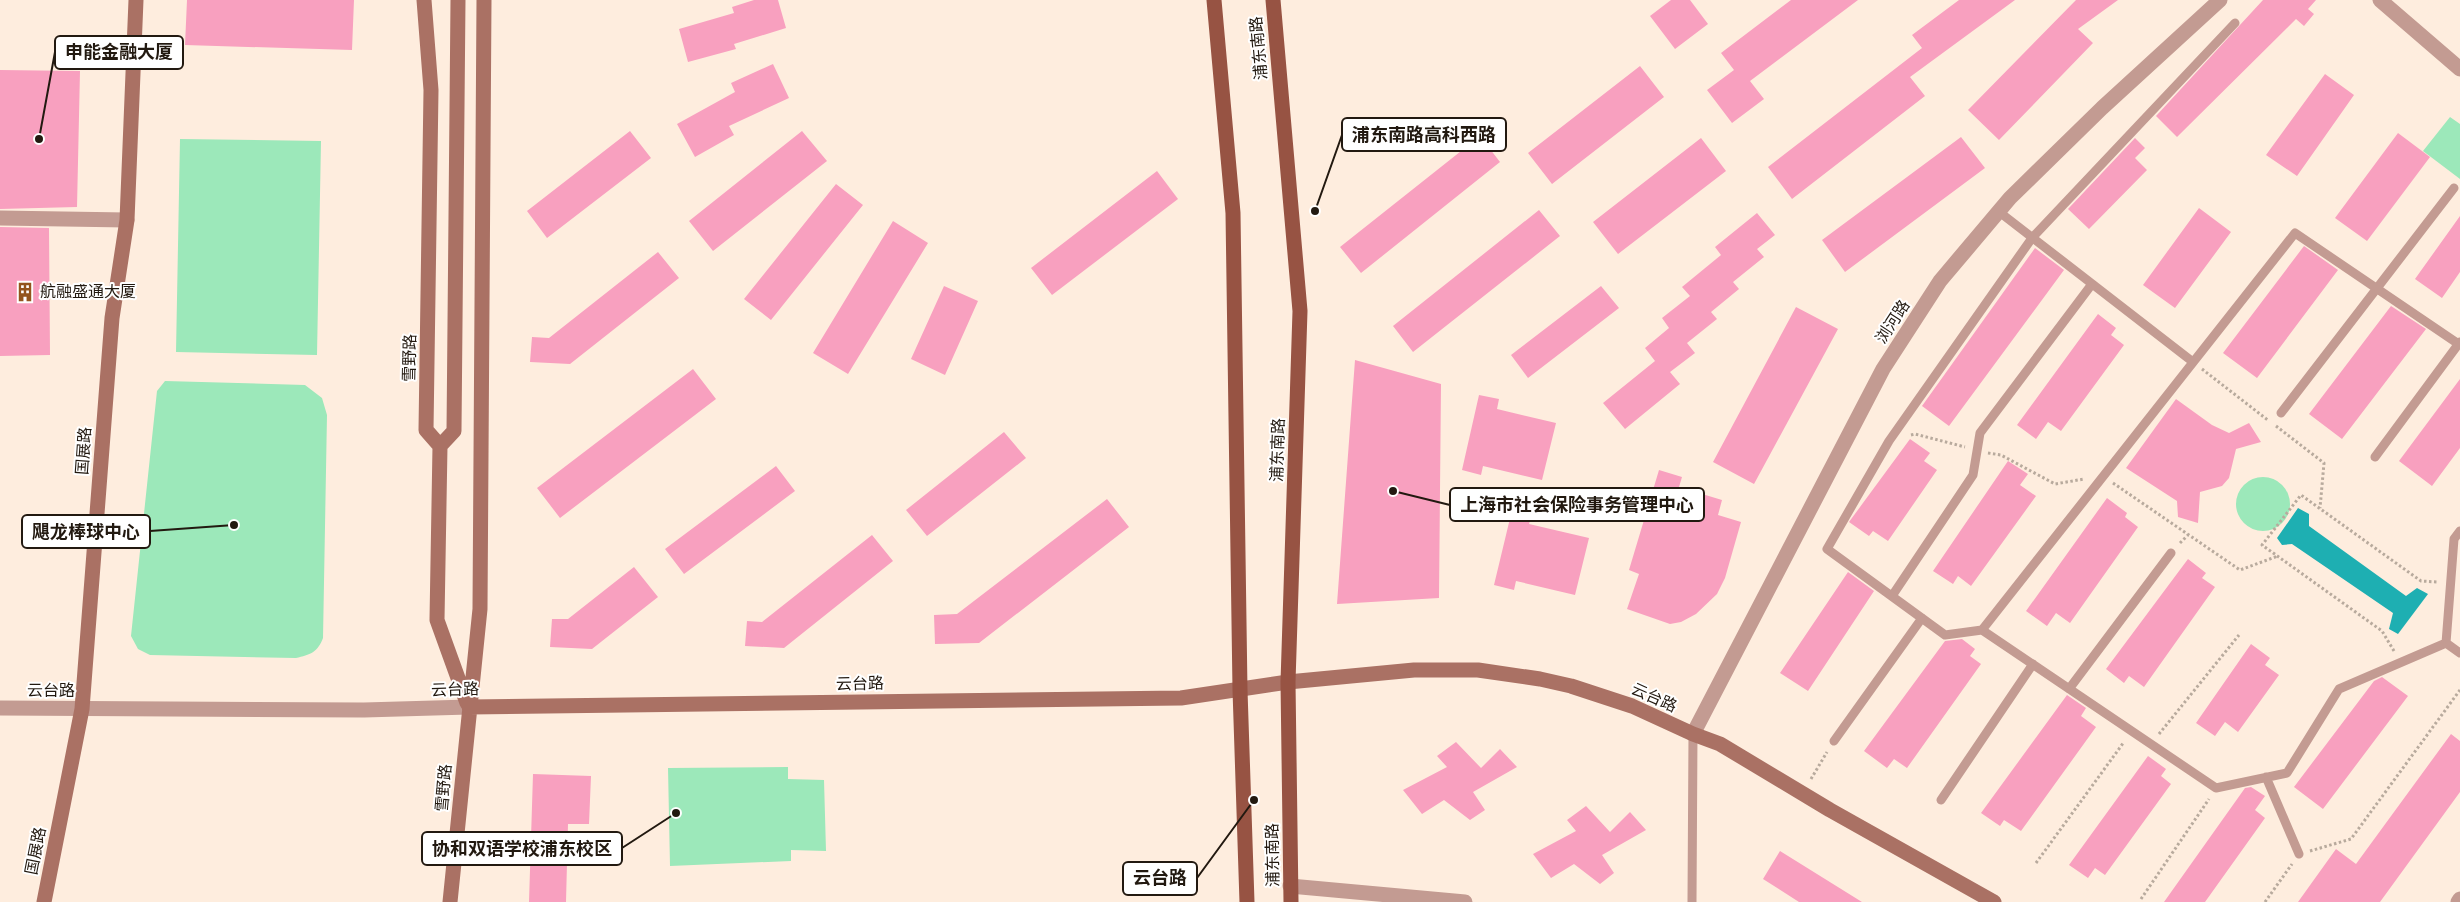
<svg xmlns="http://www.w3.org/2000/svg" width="2460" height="902" viewBox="0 0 2460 902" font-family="'Nunito Sans','Noto Sans SC',sans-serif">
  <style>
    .green { fill: #9ce8ba }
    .water { fill: #1eafb2 }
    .building { fill: #f8a0bf }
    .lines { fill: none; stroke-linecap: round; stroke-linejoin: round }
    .path { stroke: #b8aa9d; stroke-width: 3; stroke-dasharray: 2.5 2.5; stroke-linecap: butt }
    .lane { stroke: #c39b92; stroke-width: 9 }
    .street { stroke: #c39b92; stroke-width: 15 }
    .secondary { stroke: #aa7164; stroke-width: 15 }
    .primary { stroke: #975343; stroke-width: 15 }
    .labels { text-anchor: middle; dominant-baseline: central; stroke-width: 4; stroke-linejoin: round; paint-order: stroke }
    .street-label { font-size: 16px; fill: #221910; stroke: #fff }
    .poi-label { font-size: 16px; fill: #221910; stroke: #fff; text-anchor: start }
    .leader { fill: none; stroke: #221910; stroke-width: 2 }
    .callout-dot { fill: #221910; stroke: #fff; stroke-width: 2 }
    .callout { fill: #fff; stroke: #221910; stroke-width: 2 }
    .callout-label { font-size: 18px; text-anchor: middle; font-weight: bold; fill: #221910 }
  </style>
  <rect width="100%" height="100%" fill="#feedde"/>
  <path class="green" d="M2450 117 2460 124V179L2423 151Z
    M180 139 321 141 317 355 176 352Z
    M165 381 305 385 322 398 327 415 323 638C318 652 310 655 296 658L150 655 138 649 131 636 157 391Z
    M2236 504a27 27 0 1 1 54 0a27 27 0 1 1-54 0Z
    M788 767V779L824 780 826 851 791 850V861L670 866 668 768Z"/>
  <path class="water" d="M2298 508 2309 514V526L2406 596 2417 588 2428 594 2398 634 2389 629 2393 613 2292 544 2282 545 2277 538Z"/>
  <path class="building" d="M187 0H354L352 50 185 45Z
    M754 0H778L786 28 734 44 736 49 688 62 679 29 734 13 732 7Z
    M1671 0H1690L1708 24 1675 49 1650 16Z
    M1791 0H1858L1750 81 1764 99 1732 123 1707 90 1734 70 1721 53Z
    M1959 0H2015L1910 77 1925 96 1792 199 1768 167 1922 48 1912 35Z
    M2076 0H2118L2078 29 2093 43 1999 140 1968 110Z
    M2263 0H2316L2308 9 2314 14 2304 26 2296 19 2177 137 2156 116Z
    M773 64 789 98 729 126 734 135 695 157 677 124 735 92 731 83Z
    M1640 66 1664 97 1552 184 1528 153Z
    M0 70 80 71 77 207 0 209Z
    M2325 74 2354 95 2297 176 2266 155Z
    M630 131 651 158 547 238 527 211Z
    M802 131 827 161 713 251 689 221Z
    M2398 133 2430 157 2367 241 2335 218Z
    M1480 136 1500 162 1361 273 1340 247Z
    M1961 137 1985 168 1845 272 1822 240Z
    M1701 138 1726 171 1618 254 1593 222Z
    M2135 138 2145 148 2135 158 2147 170 2089 229 2068 209Z
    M1157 171 1178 199 1052 295 1031 268Z
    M836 184 863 205 771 320 744 299Z
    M2199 208 2231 232 2175 308 2143 285Z
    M1539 210 1560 236 1413 352 1393 326Z
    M1757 213 1775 235 1757 249 1764 257 1733 282 1739 289 1711 312 1717 319 1687 343 1695 353 1670 372 1680 384 1625 429 1603 403 1655 361 1645 348 1669 328 1662 318 1690 296 1682 287 1721 255 1715 247Z
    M2460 216V272L2442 298 2415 279Z
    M893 221 928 243 848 374 813 353Z
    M0 227 49 228 50 355 0 356Z
    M2304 246 2338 270 2257 378 2223 353Z
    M2035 248 2064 270 1949 426 1922 406Z
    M658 252 679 278 570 364 530 362 532 337 549 338Z
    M944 286 978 301 945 375 911 359Z
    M1601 286 1619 308 1528 378 1511 355Z
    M2391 306 2426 329 2342 439 2309 414Z
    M1796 307 1838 329 1754 484 1713 462Z
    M2098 314 2116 328 2111 335 2124 345 2061 431 2048 422 2036 439 2017 425Z
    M1355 360 1441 384 1439 598 1337 604Z
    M693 369 716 399 560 518 537 488Z
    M2460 379V448L2432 486 2399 461Z
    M1479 395 1499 399 1497 409 1556 423 1542 480 1483 466 1481 475 1462 470Z
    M2176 399 2212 425 2229 433 2249 423 2261 442 2236 449 2229 478 2222 486 2200 492 2198 523 2178 517 2177 501 2126 468Z
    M1004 432 1026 458 927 536 906 510Z
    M1910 439 1930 453 1924 461 1937 470 1888 541 1873 531 1869 536 1849 522Z
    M2008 461 2028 474 2020 485 2036 496 1971 586 1958 576 1953 584 1933 571Z
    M776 466 795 491 684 574 665 549Z
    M1659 470 1682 477 1679 487 1722 500 1718 515 1741 522 1725 578 1717 594 1696 614 1681 622 1670 624 1627 609 1639 574 1629 570Z
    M2107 498 2127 513 2125 517 2138 527 2070 623 2056 613 2047 626 2026 611Z
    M1107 499 1129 527 979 643 935 644 934 615 957 614Z
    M1512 510 1532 514 1529 524 1589 538 1575 595 1516 581 1514 590 1494 585Z
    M872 535 893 561 784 648 745 646 747 621 762 622Z
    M2188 559 2206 573 2202 578 2215 587 2144 687 2129 676 2124 683 2106 669Z
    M634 567 658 597 592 649 550 647 552 619H568Z
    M1848 572 1874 591 1808 691 1780 673Z
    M1962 639 1975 649 1970 656 1981 664 1907 768 1894 759 1887 768 1864 751 1945 641Z
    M2251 644 2270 658 2265 665 2279 675 2238 732 2225 722 2215 736 2196 723Z
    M2382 677 2408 696 2323 809 2294 787 2374 681Z
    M2067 695 2086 708 2081 716 2096 727 2021 831 2004 820 2000 826 1981 813Z
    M2451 734 2460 741V792L2380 902H2298L2336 849 2356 864Z
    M1456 742 1481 768 1500 749 1517 767 1473 792 1485 810 1470 820 1444 800 1422 814 1403 790 1447 767 1437 756Z
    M2148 756 2166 769 2161 776 2171 784 2105 875 2095 868 2088 878 2069 865Z
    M533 774 591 776 589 824H568L566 902H529Z
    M2251 787 2265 796 2255 810 2265 818 2205 902H2164L2245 788Z
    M1586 806 1610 832 1630 812 1646 830 1602 855 1614 873 1600 884 1574 864 1551 878 1533 854 1576 831 1567 820Z
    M1780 851 1862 902H1799L1763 879Z"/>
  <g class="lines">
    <path class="path" d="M2202 369 2269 421
      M2276 426 2324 463 2320 508
      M1911 435 1915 434 1965 447
      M1988 453 2001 455 2055 484 2084 479
      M2113 483 2240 570 2278 556
      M2180 543 2188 535
      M2394 651 2382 631 2262 545 2301 495 2421 581 2437 582
      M2159 734 2239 635
      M1811 779 1827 752
      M2310 851 2351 839 2460 690
      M2036 863 2124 742
      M2141 899 2209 799
      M2265 902 2292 864"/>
    <path class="lane" d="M1998 211 2193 362
      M2281 413 2454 188
      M2375 457 2460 342
      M1892 596 1973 475 1980 433 2092 284
      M1982 630 1945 635 1827 549 1889 441 2032 238 2235 23
      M2446 643 2339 689 2287 773 2216 788 1982 630 2295 233 2460 345
      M2446 643 2454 539 2460 531
      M2446 643 2460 653
      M2069 689 2171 553
      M1834 741 1922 618
      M2266 777 2299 854
      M1941 800 2033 664
      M1692 902 1693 734"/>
    <path class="street" d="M2380 0 2460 69
      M0 218 127 220
      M0 708 364 710 469 707
      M1693 734 1883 369 1940 281 2010 198 2102 108 2220 0
      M1290 886 1465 902
      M2458 902 2460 899"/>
    <path class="secondary" d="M424 0 431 90 426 430 440 446 437 620 467 703
      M440 446 454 431 458 0
      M469 707 1181 698 1288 682 1414 670H1478L1540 679 1571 686 1632 706 1693 734 1720 744 1830 810 1994 902
      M44 902 82 709 112 318 127 220 136 0
      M450 902 480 609 484 0"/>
    <path class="primary" d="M1214 0 1233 213 1240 690 1247 902
      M1273 0 1300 311 1288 682 1291 902"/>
  </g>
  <defs>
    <symbol id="building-bare" viewBox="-9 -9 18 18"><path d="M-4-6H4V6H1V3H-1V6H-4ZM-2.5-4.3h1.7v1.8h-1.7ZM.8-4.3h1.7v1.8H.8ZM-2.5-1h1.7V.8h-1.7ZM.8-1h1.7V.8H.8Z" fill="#93541c" stroke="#fff" stroke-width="2.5" paint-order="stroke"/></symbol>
  </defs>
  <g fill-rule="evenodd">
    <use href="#building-bare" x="11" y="278" width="28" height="28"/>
  </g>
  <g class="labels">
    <g class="street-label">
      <text transform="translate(1259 48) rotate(-95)">浦东南路</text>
      <text transform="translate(1893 322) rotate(-57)">浏河路</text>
      <text transform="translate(410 358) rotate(-89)">雪野路</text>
      <text transform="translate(1278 450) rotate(-88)">浦东南路</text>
      <text transform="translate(84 451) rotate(-86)">国展路</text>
      <text transform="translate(860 684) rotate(-1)">云台路</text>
      <text transform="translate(455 690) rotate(-2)">云台路</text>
      <text x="51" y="691">云台路</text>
      <text transform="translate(1654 698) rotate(24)">云台路</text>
      <text transform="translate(444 788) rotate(-85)">雪野路</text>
      <text transform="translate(36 851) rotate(-79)">国展路</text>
      <text transform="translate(1273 855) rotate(-91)">浦东南路</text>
    </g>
    <g class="poi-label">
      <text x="40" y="292">航融盛通大厦</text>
    </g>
  </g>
  <path class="leader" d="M39 139L55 52M1315 211L1342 135M1393 491L1450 505M234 525L150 531M676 813L622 848M1254 800L1197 878"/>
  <g class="callout-dot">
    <circle cx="39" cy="139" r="5"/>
    <circle cx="1315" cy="211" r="5"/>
    <circle cx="1393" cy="491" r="5"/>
    <circle cx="234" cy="525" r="5"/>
    <circle cx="676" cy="813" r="5"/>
    <circle cx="1254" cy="800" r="5"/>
  </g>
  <g class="callout">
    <rect x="55" y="36" width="128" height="33" rx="5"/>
    <rect x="1342" y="118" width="164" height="33" rx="5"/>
    <rect x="1450" y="488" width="254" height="33" rx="5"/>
    <rect x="22" y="515" width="128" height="33" rx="5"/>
    <rect x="422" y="832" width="200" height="33" rx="5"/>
    <rect x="1123" y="862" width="74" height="33" rx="5"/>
  </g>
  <g class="callout-label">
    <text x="119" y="58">申能金融大厦</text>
    <text x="1424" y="141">浦东南路高科西路</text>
    <text x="1577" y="511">上海市社会保险事务管理中心</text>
    <text x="86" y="538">飓龙棒球中心</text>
    <text x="522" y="855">协和双语学校浦东校区</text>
    <text x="1160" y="884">云台路</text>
  </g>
</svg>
